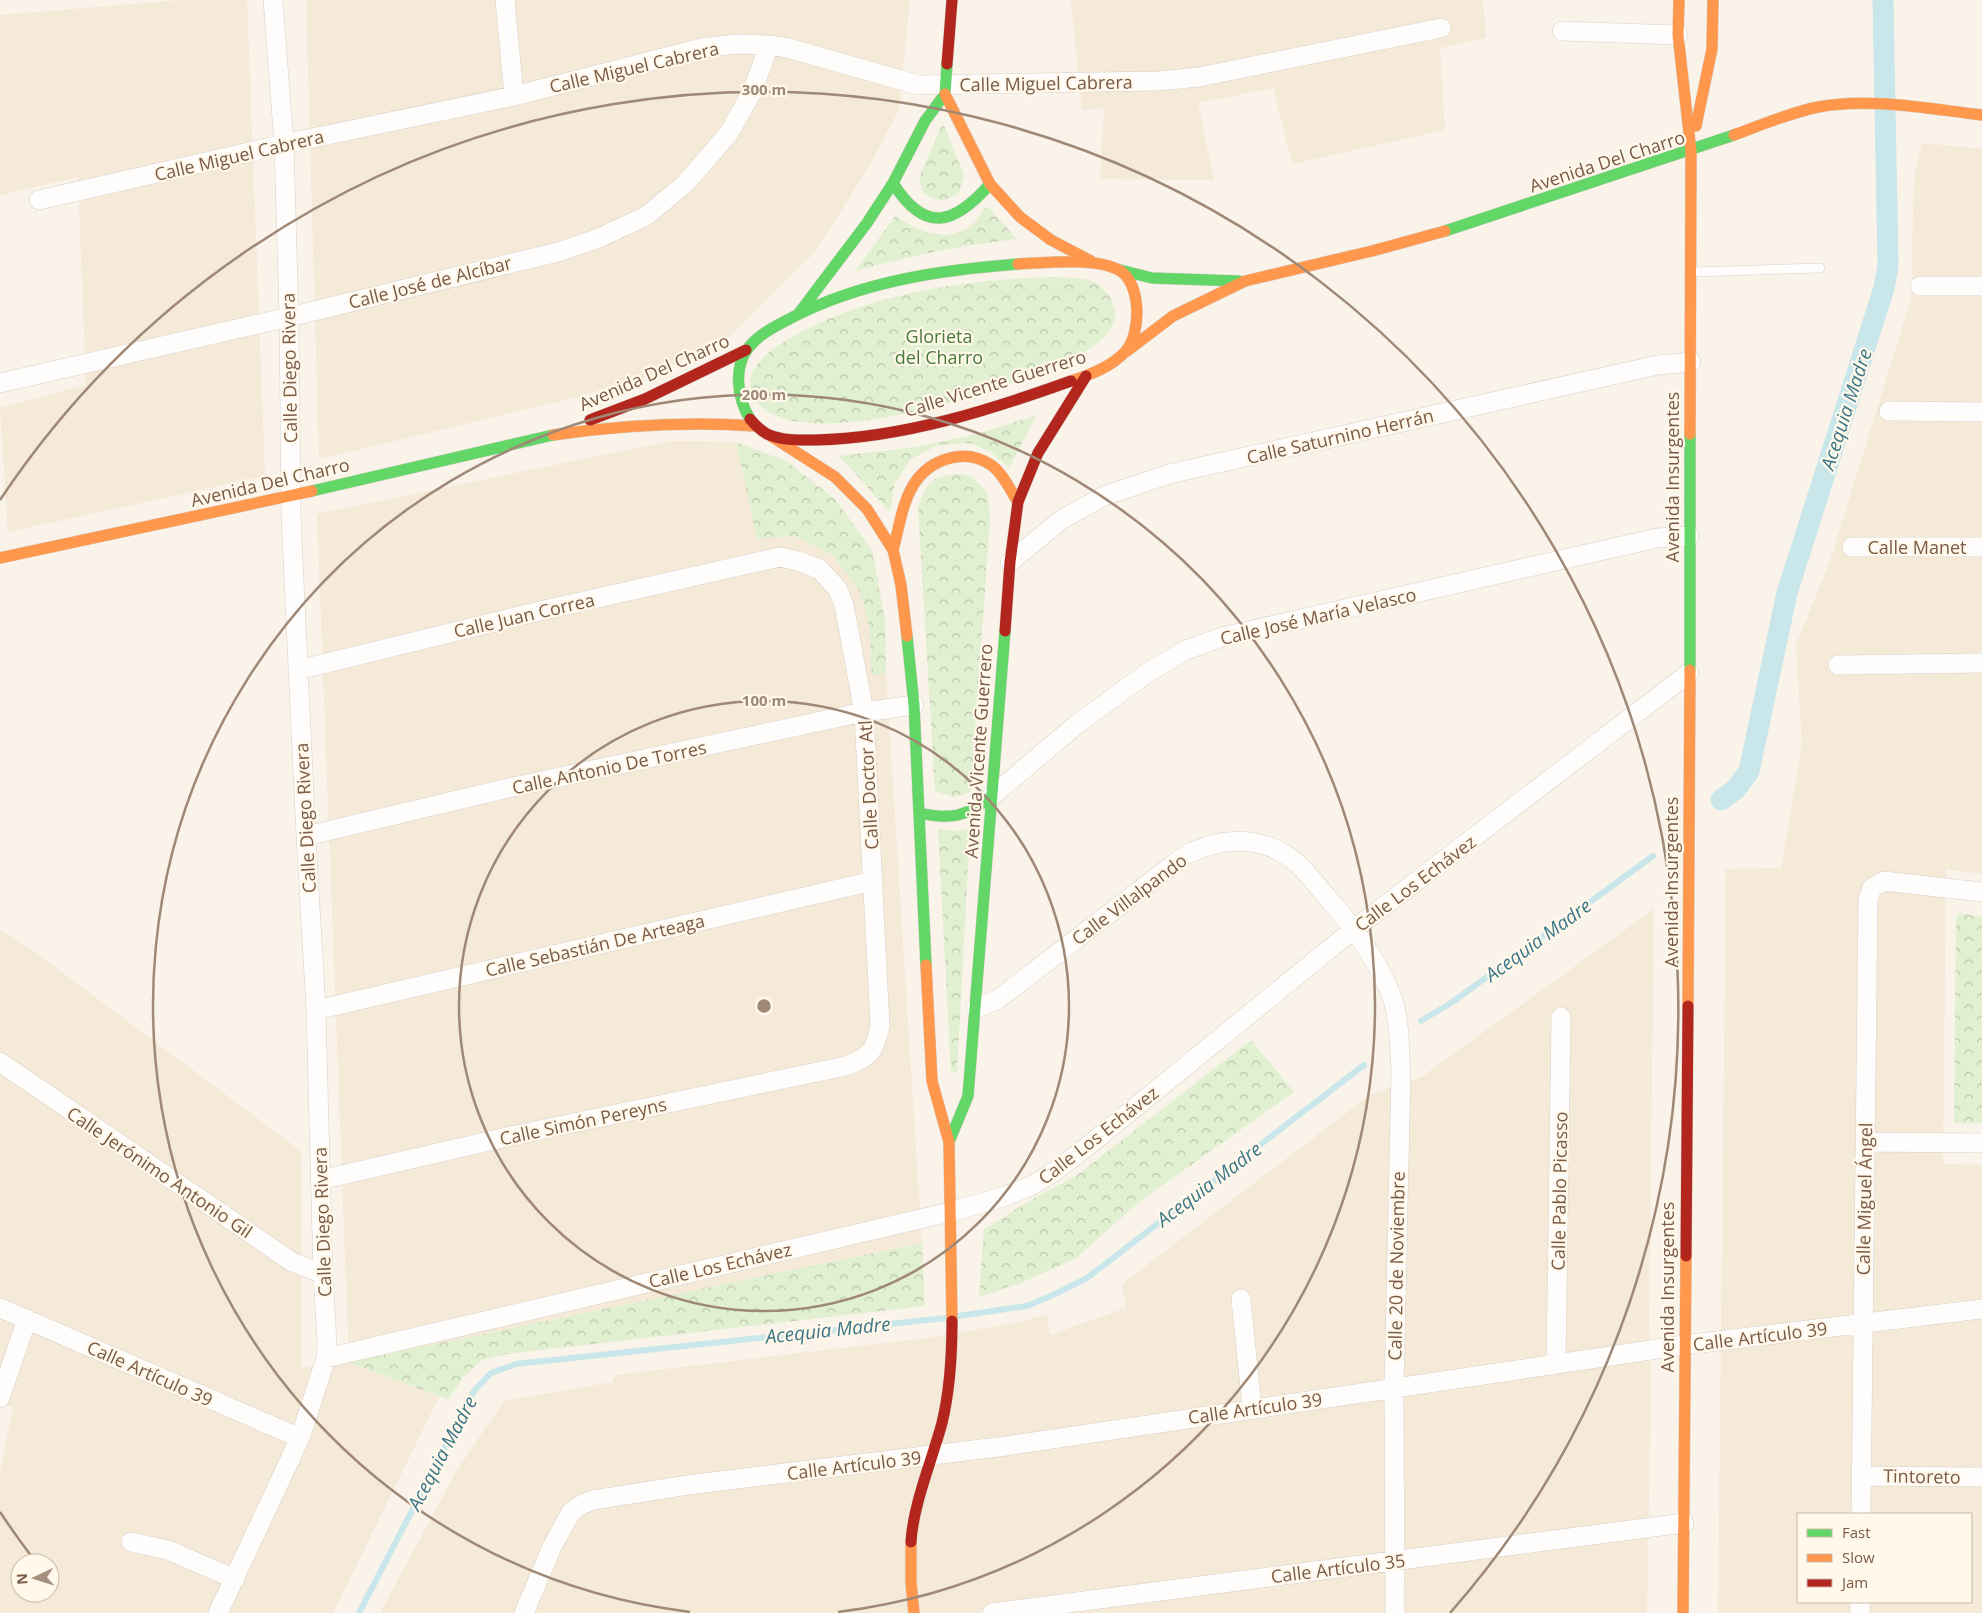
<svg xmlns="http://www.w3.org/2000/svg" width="1982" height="1613" viewBox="0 0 1982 1613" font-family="'Open Sans',sans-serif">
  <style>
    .residential { fill: #f5e9d8; fill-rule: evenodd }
    .park { fill: url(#park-crowns) }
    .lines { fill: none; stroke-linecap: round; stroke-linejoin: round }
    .stream { stroke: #c9e6ea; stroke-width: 6 }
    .canal { stroke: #c9e6ea; stroke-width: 21 }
    .lane-casing { stroke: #d8d0c7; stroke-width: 10 }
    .street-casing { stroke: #d8d0c7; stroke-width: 20 }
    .fast-casing { stroke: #d8cfc6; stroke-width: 12 }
    .slow-casing { stroke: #d8cfc6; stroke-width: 12 }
    .jam-casing { stroke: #d8cfc6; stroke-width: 12 }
    .lane { stroke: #fefdfc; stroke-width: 9 }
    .street { stroke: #fefdfc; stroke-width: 19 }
    .fast { stroke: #63d668; stroke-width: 11 }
    .slow { stroke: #ff974d; stroke-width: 11 }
    .jam { stroke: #b3261e; stroke-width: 11 }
    .ring { fill: none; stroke: #9f8876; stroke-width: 2.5 }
    .labels { text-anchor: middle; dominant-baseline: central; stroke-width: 4.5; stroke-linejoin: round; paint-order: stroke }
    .street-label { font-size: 18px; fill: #7a5b46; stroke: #fff8eb }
    .park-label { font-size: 18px; fill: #4a7a3a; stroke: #fff8eb }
    .water-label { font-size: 19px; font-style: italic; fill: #3b7788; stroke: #fff8eb }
    .centre { fill: #9f8876; stroke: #fff8eb; stroke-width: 2.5 }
    .ring-label { font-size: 15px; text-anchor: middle; font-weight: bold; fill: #9f8876; stroke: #fff8eb; stroke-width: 4.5; stroke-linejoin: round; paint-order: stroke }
  </style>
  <defs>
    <pattern id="park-crowns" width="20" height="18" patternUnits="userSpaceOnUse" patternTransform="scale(1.25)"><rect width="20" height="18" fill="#e2f0d2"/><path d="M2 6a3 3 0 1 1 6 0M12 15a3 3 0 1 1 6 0" fill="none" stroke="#bcc5ac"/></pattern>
  </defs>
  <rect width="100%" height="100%" fill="#f9f3e9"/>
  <path class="residential" d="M182 0H247L265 476 8 532 0 408 86 385 78 177 0 195V15Z
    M306 0H910L899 110 868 168 815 252 725 340 647 377 569 399 319 459Z
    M1071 0H1483L1486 38 1440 48 1445 130 1292 164 1273 88 1198 103 1214 180 1100 179 1104 108 1082 110Z
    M1922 143 1982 149V874L1946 869 1943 1164 1982 1165V1613H1718L1726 869 1781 868 1802 745 1796 645 1830 561 1911 299 1914 178ZM1798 1514H1971V1602H1798Z
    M671 441 736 442 835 499 872 550 885 620 886 673 922 1243 350 1362 439 1397 333 1613H0V1474L13 1406 0 1405V930L28 947 301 1151 302 1368 349 1362 317 514ZM20 1563H50V1593H20Z
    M1654 909 1649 1321 1651 1380 1647 1613H380L457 1470 504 1401 612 1382 615 1375 927 1338 1020 1322 1047 1314 1050 1335 1126 1308 1122 1284 1371 1094 1420 1078Z"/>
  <path class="park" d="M943 123 964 175 959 193C945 202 937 202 923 193L919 177Z
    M987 206 1017 239C962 245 909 256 855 271L896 215C916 232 949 244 972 225 978 220 982 212 987 206Z
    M1051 277C1063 278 1077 277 1089 280 1108 286 1123 312 1110 330 1107 336 1100 341 1095 345 1048 381 780 470 752 393 743 370 768 352 785 341 865 294 959 280 1051 277Z
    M1037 415 1009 468 991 452 970 443 938 445 911 459 895 483 890 512 839 456 916 447 977 434Z
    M736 442 786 461 835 499 872 550 885 620 886 673 872 675 869 624 860 592 833 555 794 536 757 539Z
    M958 474 972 476 988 494 990 519 971 792 954 797 935 791 918 508C928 482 928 477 958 474Z
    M938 829 954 831 970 829 957 1073 951 1072Z
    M1959 913 1982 917V1123H1954L1956 917Z
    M1251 1040 1294 1092 1139 1202 1075 1259 1021 1283 979 1297 984 1229 1036 1197 1076 1176Z
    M922 1243 925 1306 505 1354 482 1360 464 1376 448 1400 349 1362Z"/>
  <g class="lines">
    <path class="stream" d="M1421 1021 1454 1001 1653 856
      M958 1316 1027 1306 1055 1294 1087 1278 1364 1065
      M359 1613 474 1391 491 1373 516 1364 946 1318"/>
    <path class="canal" d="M1721 800 1736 789 1749 771 1787 593 1884 288 1888 266 1883 0"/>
    <defs>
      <path id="lane" d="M1693 272 1820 268"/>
      <path id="street" d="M505 0 514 96
        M1562 31 1678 35
        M39 200 284 144 514 96 702 48 736 44 769 45 788 48 918 85 1159 81 1199 77 1441 28
        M1920 286H1982
        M0 383 289 317 558 252 599 238 646 216 685 184 729 133 753 90 769 45
        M1889 411 1982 412
        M1852 547H1982
        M1010 562 1061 520 1104 496 1169 474 1658 365 1691 362
        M1838 665 1982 663
        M298 670 540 611 780 557 798 561 819 569 837 588 844 605 864 712 880 1026C875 1051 870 1057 846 1066L511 1136 320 1180
        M992 796 1076 725 1147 673 1186 650 1222 637 1657 538 1689 536
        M306 836 504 789 864 712 914 705
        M976 1008 997 1000 1170 867C1177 862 1184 855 1192 852 1230 835 1270 837 1301 867 1312 878 1322 892 1333 904 1358 933 1380 964 1393 1000 1400 1022 1399 1048 1401 1071L1394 1388 1395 1613
        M316 1010 873 881
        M0 1062 292 1262 323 1274
        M1865 1142 1982 1143
        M1241 1299 1252 1408
        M0 1308 300 1438
        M326 1358 950 1212 1006 1196 1033 1185 1055 1171 1084 1149 1354 929 1689 673
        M1556 1365 1561 1017
        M0 1398 27 1319
        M1862 1476 1982 1477
        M1861 1514 1868 899 1872 888 1884 881 1982 892
        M131 1542 168 1550 235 1579
        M218 1613 300 1438 326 1358 327 1343 323 1274 316 1010 306 836 291 516 289 317 284 144 273 0
        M524 1613 552 1547 571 1512 581 1505 593 1500 688 1485 1006 1446 1684 1345 1982 1309
        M992 1613 1684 1523
        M1860 1613V1602"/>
      <path id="fast" d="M893 183C925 234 954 225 990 184
        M1445 231 1734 135
        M1120 270 1152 278 1239 281
        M799 313 867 223 893 183 925 121 945 94 947 64
        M750 419C737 398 733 367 749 347 760 333 778 325 793 317 863 281 941 270 1018 264
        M312 491 553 435
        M907 636 914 705 926 965
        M1690 670V434
        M919 813C951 820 966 817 992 796
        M949 1142 968 1096 1005 631"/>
      <path id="slow" d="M1679 0 1678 35 1691 151 1690 434
        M945 94 990 184 1020 217 1051 240 1091 261
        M1696 126 1712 49 1713 0
        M1734 135C1761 125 1789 113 1818 107 1871 97 1929 109 1982 115
        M1018 264C1046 263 1091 257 1117 269 1142 280 1142 334 1125 352 1111 367 1090 375 1071 381
        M1127 351 1173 316 1245 281 1372 251 1445 231
        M553 435C622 425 685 421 755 426
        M771 436 835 477 867 509 893 550 901 585 907 636
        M893 550C899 528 902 503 914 484 930 459 965 447 991 465 1003 473 1010 490 1018 502
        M0 558 312 491
        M926 965 932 1081 949 1142 952 1321
        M1688 1006 1690 670
        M911 1542V1583L914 1613
        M1683 1613 1686 1256"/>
      <path id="jam" d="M947 64 952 0
        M750 419C755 425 760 430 767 434 782 441 800 440 816 440 903 438 990 410 1071 381
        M590 420 645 399 746 350
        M1005 631 1010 562 1018 502 1038 453 1086 376
        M1686 1256 1688 1006
        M911 1542C913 1505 932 1460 942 1423 950 1390 952 1355 952 1321"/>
    </defs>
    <use href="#lane" class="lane-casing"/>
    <use href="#street" class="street-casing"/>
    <use href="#fast" class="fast-casing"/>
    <use href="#slow" class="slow-casing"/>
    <use href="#jam" class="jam-casing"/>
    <use href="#lane" class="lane"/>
    <use href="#street" class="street"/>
    <use href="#fast" class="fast"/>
    <use href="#slow" class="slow"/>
    <use href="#jam" class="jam"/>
  </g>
  <g class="ring">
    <circle cx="764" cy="1006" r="305"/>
    <path d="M690 1612A611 611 0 1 1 838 1612"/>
    <path d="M32 1557A916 916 0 0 1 0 1512M0 500A916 916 0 1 1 1450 1613"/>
  </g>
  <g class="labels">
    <g class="street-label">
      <text transform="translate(634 67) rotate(-13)">Calle Miguel Cabrera</text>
      <text transform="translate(1046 83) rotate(-1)">Calle Miguel Cabrera</text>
      <text transform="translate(239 155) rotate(-13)">Calle Miguel Cabrera</text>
      <text transform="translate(1607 161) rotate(-18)">Avenida Del Charro</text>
      <text transform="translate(430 282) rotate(-14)">Calle José de Alcíbar</text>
      <text transform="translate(289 368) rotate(-91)">Calle Diego Rivera</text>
      <text transform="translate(654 372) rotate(-24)">Avenida Del Charro</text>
      <text transform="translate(995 383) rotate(-17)">Calle Vicente Guerrero</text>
      <text transform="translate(1340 436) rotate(-13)">Calle Saturnino Herrán</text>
      <text transform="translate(1672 477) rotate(-90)">Avenida Insurgentes</text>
      <text transform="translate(270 482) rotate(-13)">Avenida Del Charro</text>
      <text x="1917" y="547">Calle Manet</text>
      <text transform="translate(524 615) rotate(-13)">Calle Juan Correa</text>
      <text transform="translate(1318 616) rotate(-13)">Calle José María Velasco</text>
      <text transform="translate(978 751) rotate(-86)">Avenida Vicente Guerrero</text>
      <text transform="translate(609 767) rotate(-12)">Calle Antonio De Torres</text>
      <text transform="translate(868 785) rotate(-93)">Calle Doctor Atl</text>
      <text transform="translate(305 818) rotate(-93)">Calle Diego Rivera</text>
      <text transform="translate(1671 882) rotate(-90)">Avenida Insurgentes</text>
      <text transform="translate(1415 883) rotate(-37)">Calle Los Echávez</text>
      <text transform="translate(1129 899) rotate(-37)">Calle Villalpando</text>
      <text transform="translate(595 945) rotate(-13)">Calle Sebastián De Arteaga</text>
      <text transform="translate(583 1121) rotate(-12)">Calle Simón Pereyns</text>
      <text transform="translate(1098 1135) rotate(-38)">Calle Los Echávez</text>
      <text transform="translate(160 1172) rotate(34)">Calle Jerónimo Antonio Gil</text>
      <text transform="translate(1559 1191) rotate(-89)">Calle Pablo Picasso</text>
      <text transform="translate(1864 1199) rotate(-89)">Calle Miguel Ángel</text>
      <text transform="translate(322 1222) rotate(-92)">Calle Diego Rivera</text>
      <text transform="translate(720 1265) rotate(-13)">Calle Los Echávez</text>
      <text transform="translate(1396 1266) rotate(-89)">Calle 20 de Noviembre</text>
      <text transform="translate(1667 1287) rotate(-90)">Avenida Insurgentes</text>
      <text transform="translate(1760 1336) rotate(-7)">Calle Artículo 39</text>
      <text transform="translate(150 1373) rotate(24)">Calle Artículo 39</text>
      <text transform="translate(1255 1408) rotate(-8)">Calle Artículo 39</text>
      <text transform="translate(854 1465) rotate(-7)">Calle Artículo 39</text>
      <text transform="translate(1922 1476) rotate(1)">Tintoreto</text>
      <text transform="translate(1338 1568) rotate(-7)">Calle Artículo 35</text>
    </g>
    <g class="park-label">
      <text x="939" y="336">Glorieta<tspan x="939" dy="21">del Charro</tspan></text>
    </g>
    <g class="water-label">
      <text transform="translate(1846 409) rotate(-72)">Acequia Madre</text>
      <text transform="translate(1538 940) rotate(-36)">Acequia Madre</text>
      <text transform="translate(1209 1184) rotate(-37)">Acequia Madre</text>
      <text transform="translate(828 1330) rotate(-6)">Acequia Madre</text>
      <text transform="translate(442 1453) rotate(-62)">Acequia Madre</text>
    </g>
  </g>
  <circle cx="764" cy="1006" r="8" class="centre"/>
  <g class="ring-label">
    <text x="764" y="95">300 m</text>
    <text x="764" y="400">200 m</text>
    <text x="764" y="706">100 m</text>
  </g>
  <rect x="1797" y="1513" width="175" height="90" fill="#fff8eb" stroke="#cab9a9"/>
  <rect x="1807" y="1529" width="25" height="8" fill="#63d668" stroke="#cab9a9"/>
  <text x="1842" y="1538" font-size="15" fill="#7a5b46">Fast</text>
  <rect x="1807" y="1554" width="25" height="8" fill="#ff974d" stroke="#cab9a9"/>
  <text x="1842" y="1563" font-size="15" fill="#7a5b46">Slow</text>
  <rect x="1807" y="1579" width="25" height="8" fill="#b3261e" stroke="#cab9a9"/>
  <text x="1842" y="1588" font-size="15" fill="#7a5b46">Jam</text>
  <g transform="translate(35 1578) rotate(266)"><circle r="24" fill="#fff8eb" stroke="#cab9a9"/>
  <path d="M0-4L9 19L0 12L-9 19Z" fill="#a6907f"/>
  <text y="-8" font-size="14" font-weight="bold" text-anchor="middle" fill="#7a5b46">N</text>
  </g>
</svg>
